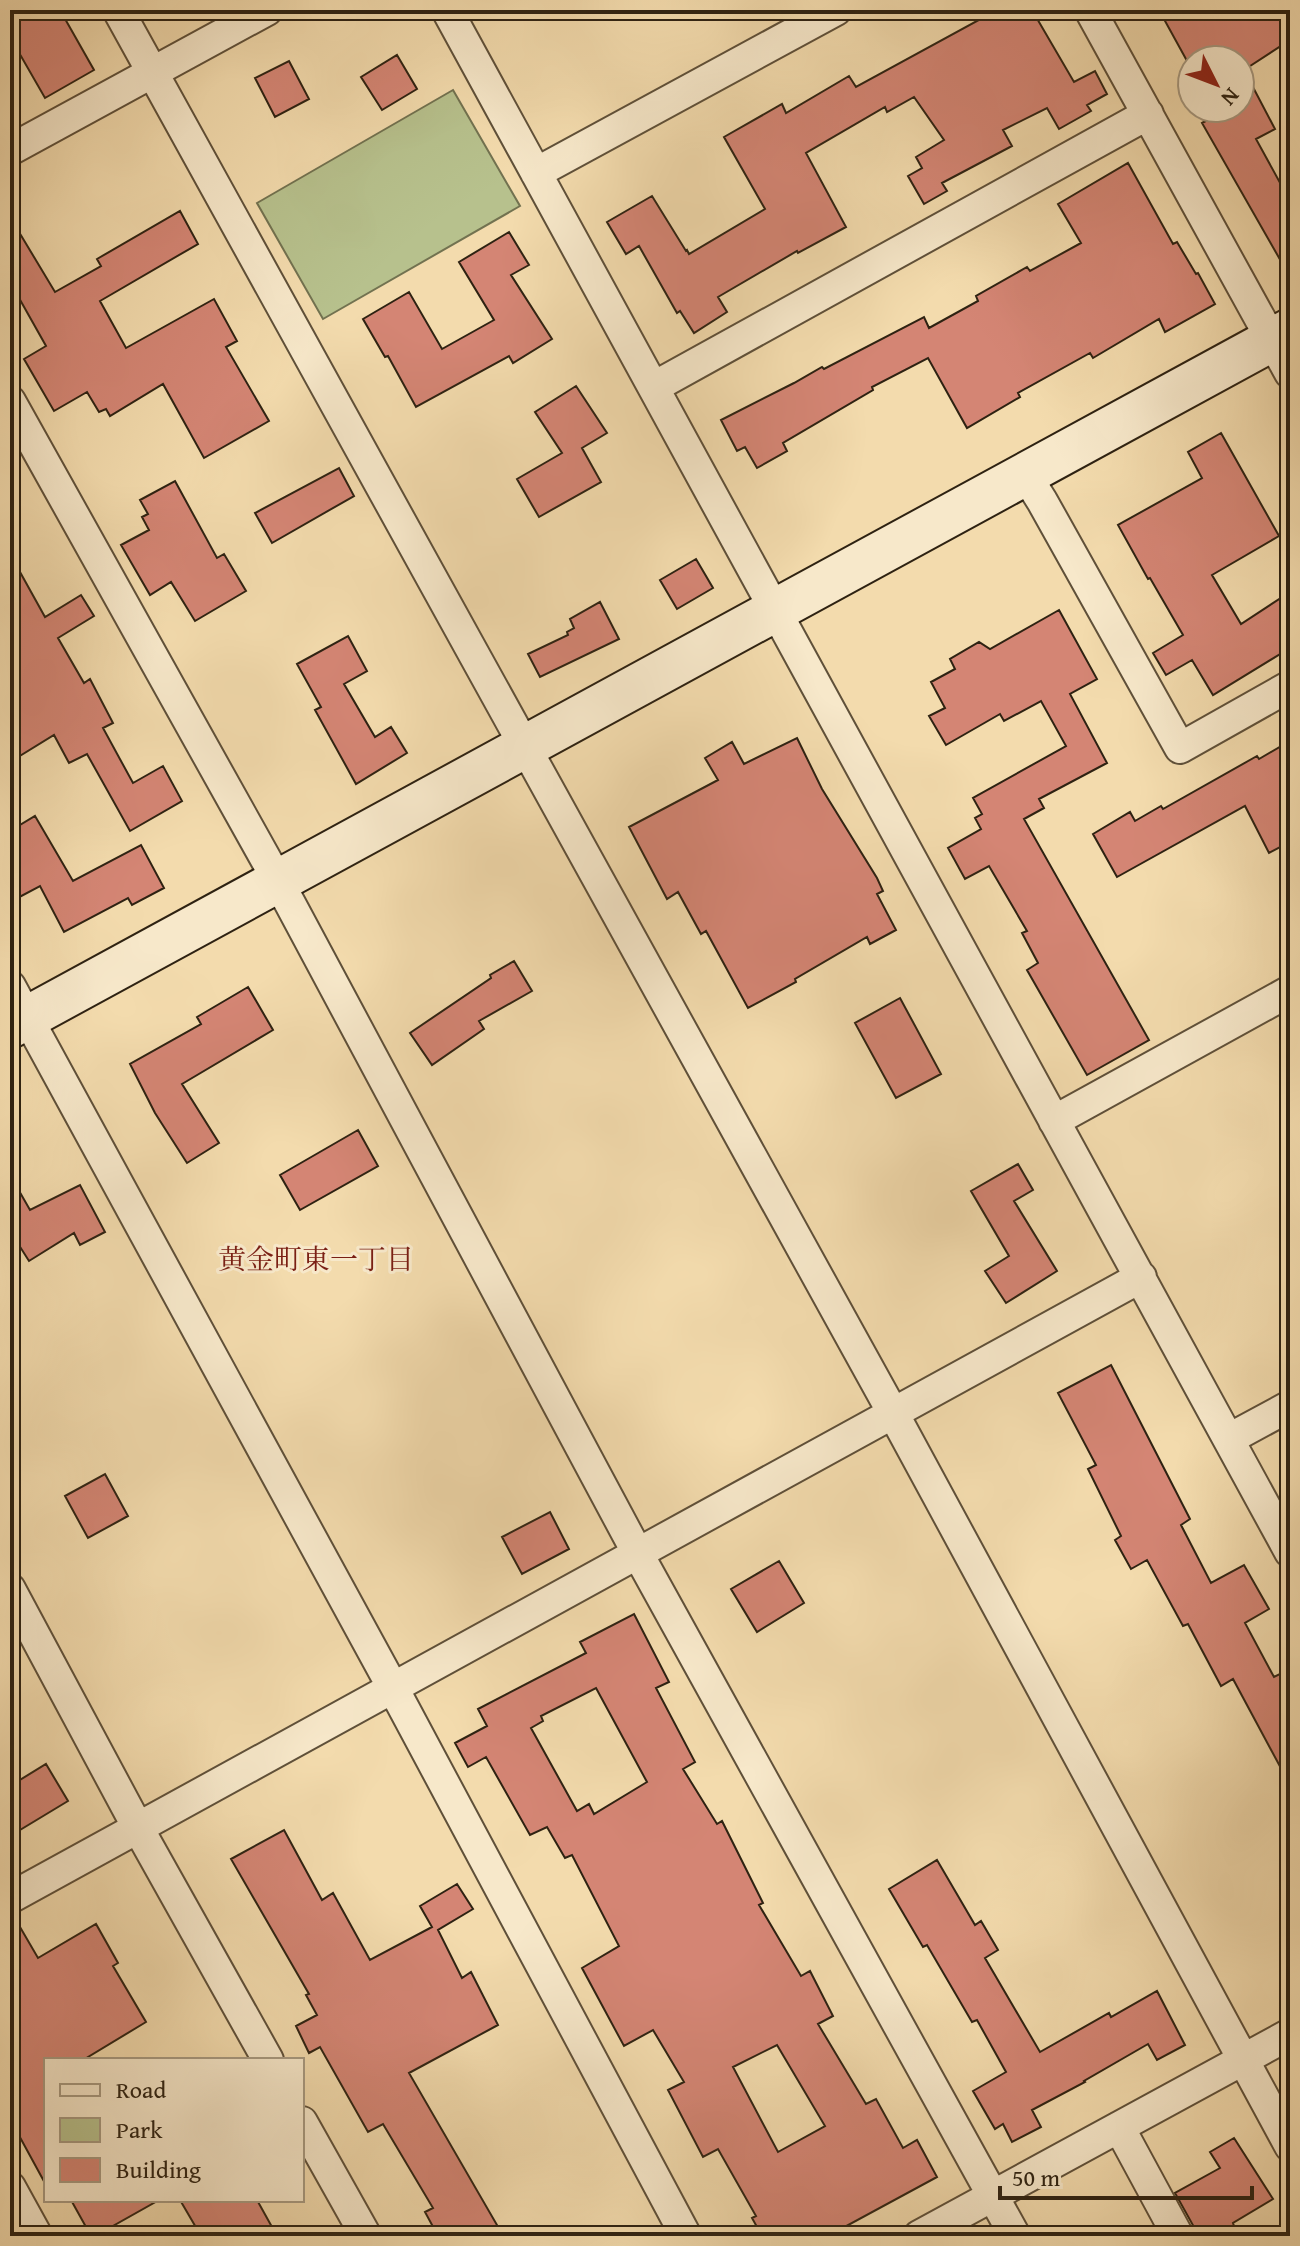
<svg xmlns="http://www.w3.org/2000/svg" width="1300" height="2246" viewBox="0 0 1300 2246" font-family="'Gentium Book Plus','Noto Serif JP',serif">
  <style>
    .green { fill: #b7c18d; stroke: #727250; stroke-width: 2 }
    .building { fill: #d48574; stroke: #2e2212; stroke-width: 2; fill-rule: evenodd }
    .lines { fill: none; stroke-linecap: round; stroke-linejoin: round }
    .street-casing { stroke: #5f5039; stroke-width: 34 }
    .secondary-casing { stroke: #2e2212; stroke-width: 46 }
    .street { stroke: #f7e8ca; stroke-width: 30 }
    .secondary { stroke: #f7e8ca; stroke-width: 42 }
    .labels { text-anchor: middle; dominant-baseline: central; stroke-width: 6; stroke-linejoin: round; paint-order: stroke }
    .neighbourhood-label { font-size: 28px; fill: #7a1f14; stroke: #f7e8ca }
  </style>
  <rect width="100%" height="100%" fill="#f3dbad"/>
  <filter id="stains"><feTurbulence type="fractalNoise" baseFrequency=".0025" numOctaves="4"/><feColorMatrix values="0 0 0 0 .2 0 0 0 0 .09 0 0 0 0 .02 0 0 0 .5 -.17"/></filter>
  <radialGradient id="worn" r=".72"><stop offset=".6" stop-color="#630" stop-opacity="0"/><stop offset="1" stop-color="#630" stop-opacity=".3"/></radialGradient>
  <path class="green" d="M453 90 520 206 323 319 257 203Z"/>
  <path class="building" d="M10 10H60L94 70 45 98 10 37Z
    M997 10H1032L1074 82 1095 71 1107 94 1087 105 1091 111 1059 129 1047 108 1003 130 1012 146 942 183 947 191 924 204 908 176 922 168 916 157 944 140 914 97 887 112 885 107 806 153 846 227 798 253 797 251 718 297 727 312 694 333 680 311 677 313 639 246 626 254 607 222 652 196 686 251 687 250 689 254 765 209 724 137 782 104 786 113 849 76 856 87Z
    M1159 10H1290V40L1244 70 1275 129 1256 139 1290 201V277L1202 123 1217 115 1213 108H1240V60H1192V70Z
    M397 55 417 89 382 110 361 77Z
    M289 61 309 99 275 117 255 78Z
    M1128 163 1173 244 1177 242 1196 274 1198 273 1215 304 1165 332 1159 319 1093 358 1090 353 1018 393 1020 397 967 428 928 358 872 387 873 390 783 443 787 451 757 468 745 447 737 451 721 420 794 383 822 367 824 369 924 317 929 328 978 301 976 296 1027 267 1030 271 1081 243 1058 204Z
    M180 211 198 244 100 301 126 348 214 299 237 341 226 347 269 421 204 458 163 384 110 416 106 409 99 412 87 392 54 411 24 359 46 346 10 282V217L55 292 101 266 97 259Z
    M509 232 529 265 511 275 552 339 513 363 509 356 416 407 388 356 385 357 363 319 409 292 442 349 494 320 459 262Z
    M576 386 607 433 582 448 601 482 539 517 517 479 562 453 535 412Z
    M1221 433 1279 536 1212 575 1241 624 1290 592V648L1213 695 1192 660 1166 675 1153 653 1183 635 1150 578 1148 579 1118 525 1202 478 1188 452Z
    M339 468 354 496 272 543 255 513Z
    M175 481 217 558 224 554 246 591 195 621 171 582 150 595 121 545 149 530 142 517 148 514 140 500Z
    M10 554 45 617 81 595 94 616 58 638 84 683 90 679 113 723 103 728 133 783 163 766 182 801 130 831 87 754 69 763 54 735 10 762Z
    M696 559 713 588 677 609 660 580Z
    M600 602 619 639 540 677 528 654 568 635 567 632 574 628 570 619Z
    M1059 610 1097 679 1070 694 1107 763 1039 799 1044 808 1024 819 1149 1040 1087 1075 1027 970 1038 963 1022 933 1027 931 989 866 965 879 948 848 981 829 975 818 982 814 973 798 1066 746 1041 701 1004 721 1000 714 946 745 929 716 945 708 931 682 955 669 950 659 979 642 990 649Z
    M348 636 367 671 344 684 375 737 391 727 407 753 356 784 315 710 321 707 297 664Z
    M797 738 822 789 877 878 883 891 877 894 896 930 870 944 867 937 795 979 796 982 748 1008 706 931 701 934 678 892 667 899 629 827 718 780 705 758 732 742 744 764Z
    M1290 741V842L1269 853 1245 806 1117 877 1093 834 1130 812 1135 821 1161 806 1163 809 1257 756 1259 759Z
    M35 816 73 881 141 845 164 888 132 905 128 898 64 932 40 886 10 902V831Z
    M514 961 532 991 479 1021 484 1029 432 1065 410 1033 491 978 490 975Z
    M248 987 273 1030 182 1084 219 1143 187 1163 155 1113 130 1064 201 1024 197 1017Z
    M900 998 941 1074 896 1098 855 1023Z
    M358 1130 378 1166 300 1210 280 1175Z
    M1018 1164 1033 1190 1014 1201 1057 1271 1006 1303 985 1271 1009 1256 971 1191Z
    M10 1175 30 1210 80 1185 105 1232 80 1245 74 1233 29 1261 10 1231Z
    M1111 1365 1190 1519 1181 1525 1211 1583 1244 1565 1269 1609 1245 1623 1274 1677 1290 1669V1785L1233 1679 1221 1686 1188 1624 1183 1626 1147 1560 1131 1569 1115 1540 1121 1536 1088 1469 1096 1465 1058 1393Z
    M105 1474 128 1516 88 1538 65 1496Z
    M550 1512 569 1549 522 1574 502 1537Z
    M779 1561 804 1603 757 1632 731 1589Z
    M634 1614 669 1682 656 1688 695 1762 683 1769 717 1824 722 1821 763 1903 759 1905 801 1976 810 1971 833 2016 818 2024 866 2104 876 2099 903 2148 917 2140 937 2177 828 2236H762L752 2218 756 2216 718 2149 703 2157 668 2090 684 2082 653 2030 624 2046 582 1968 619 1946 572 1855 565 1858 547 1827 530 1835 486 1757 468 1767 455 1743 487 1726 478 1709 586 1653 580 1642ZM596 1688 647 1782 594 1814 589 1804 577 1811 531 1728 543 1721 541 1716ZM777 2045 825 2126 778 2152 733 2067Z
    M46 1764 68 1801 10 1836V1786Z
    M284 1830 322 1900 333 1893 370 1960 432 1927 420 1906 457 1884 473 1909 438 1930 462 1978 471 1972 498 2025 409 2073 497 2225 476 2236H438L425 2212 433 2208 383 2124 368 2132 320 2047 309 2053 296 2026 317 2015 306 1995 309 1994 231 1859Z
    M937 1860 975 1925 981 1921 998 1950 985 1958 1040 2052 1109 2013 1111 2017 1157 1991 1185 2045 1157 2060 1148 2044 1084 2081 1085 2082 1032 2110 1041 2127 1012 2142 1003 2124 995 2129 973 2091 1006 2072 977 2020 972 2022 927 1945 923 1947 889 1889Z
    M13 1915 38 1958 96 1924 118 1963 113 1966 146 2022 83 2060H46V2185L10 2119V1916Z
    M1234 2138 1273 2199 1233 2223 1234 2226 1217 2236H1196L1194 2227 1175 2193 1220 2168 1210 2152Z
    M71 2200H159L95 2236H91Z
    M180 2200H257L277 2236H201Z"/>
  <g class="lines">
    <defs>
      <path id="street" d="M118 10 893 1413 1290 2146
        M447 10 1290 1552
        M1090 10 1290 373
        M10 150 267 10
        M536 173 836 10
        M654 387 1148 114
        M10 401 278 881 638 1554 1015 2236
        M1025 474 1042 501 1180 748 1290 686
        M10 986 393 1688 686 2236
        M1054 1121 1290 991
        M1229 1439 1290 1406
        M10 1589 138 1828 268 2060
        M10 1898 1141 1277
        M302 2122 366 2236
        M1119 2127 1178 2236
        M10 2187 37 2236
        M919 2236 1290 2034"/>
      <path id="secondary" d="M10 1027 1290 330"/>
    </defs>
    <use href="#street" class="street-casing"/>
    <use href="#secondary" class="secondary-casing"/>
    <use href="#street" class="street"/>
    <use href="#secondary" class="secondary"/>
  </g>
  <g class="labels">
    <g class="neighbourhood-label">
      <text x="316" y="1258">黄金町東一丁目</text>
    </g>
  </g>
  <rect width="1300" height="2246" fill="none" stroke="#f3dbad" stroke-width="40"/>
  <rect x="12" y="12" width="1276" height="2222" fill="none" stroke="#2e2212" stroke-width="4"/>
  <rect x="20" y="20" width="1260" height="2206" fill="none" stroke="#2e2212" stroke-width="2"/>
  <rect x="44" y="2058" width="260" height="144" fill="#f7e8ca" stroke="#a79980" stroke-width="2"/>
  <rect x="60" y="2084" width="40" height="12" fill="#f7e8ca" stroke="#a79980" stroke-width="2"/>
  <text x="116" y="2098" font-size="24" fill="#2e2212">Road</text>
  <rect x="60" y="2118" width="40" height="24" fill="#b7c18d" stroke="#a79980" stroke-width="2"/>
  <text x="116" y="2138" font-size="24" fill="#2e2212">Park</text>
  <rect x="60" y="2158" width="40" height="24" fill="#d48574" stroke="#a79980" stroke-width="2"/>
  <text x="116" y="2178" font-size="24" fill="#2e2212">Building</text>
  <g transform="translate(1216 84) rotate(132)"><circle r="38" fill="#f7e8ca" stroke="#a79980" stroke-width="2"/>
  <path d="M0-6L14 30L0 20L-14 30Z" fill="#8f2418"/>
  <text y="-12" font-size="22" font-weight="bold" text-anchor="middle" fill="#2e2212">N</text>
  </g>
  <path d="M1000 2186v12h252v-12" fill="none" stroke="#2e2212" stroke-width="4"/>
  <text x="1012" y="2186" font-size="24" fill="#2e2212" stroke="#f7e8ca" stroke-width="6" paint-order="stroke">50 m</text>
  <rect width="100%" height="100%" filter="url(#stains)"/>
  <rect width="100%" height="100%" fill="url(#worn)"/>
</svg>
